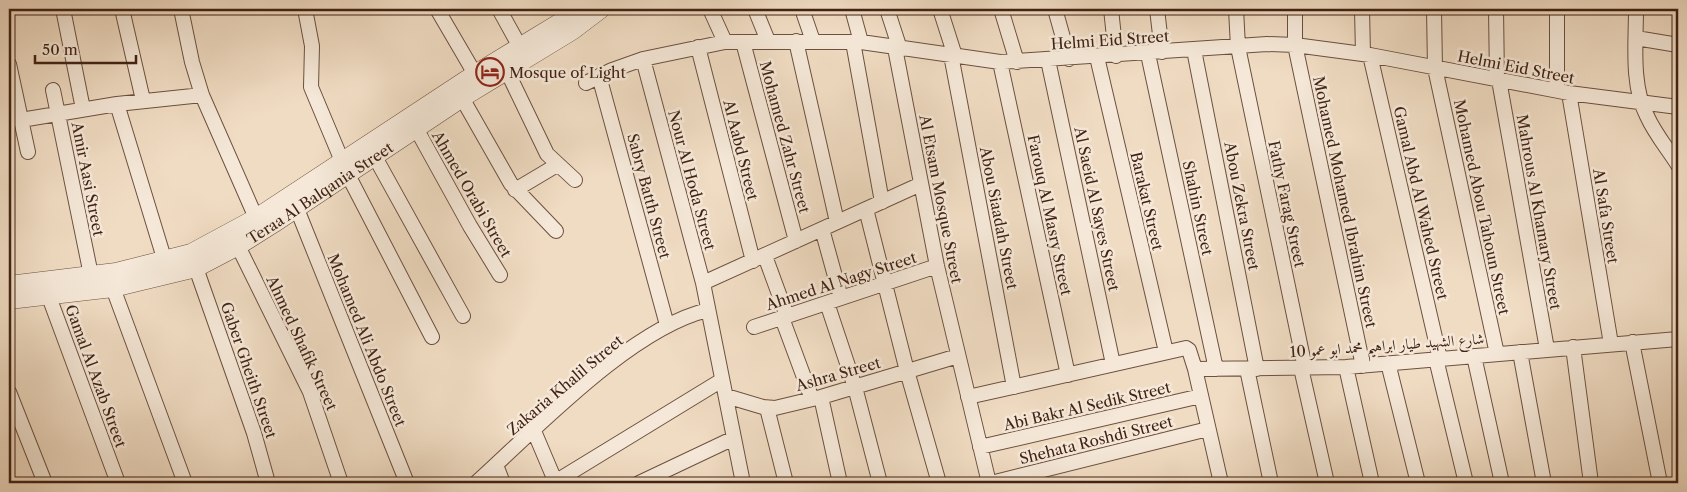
<svg xmlns="http://www.w3.org/2000/svg" width="1687" height="492" viewBox="0 0 1687 492" font-family="'Libre Caslon Text',Amiri,serif">
  <style>
    .lines { fill: none; stroke-linecap: round; stroke-linejoin: round }
    .minor-casing { stroke: #6d5040; stroke-width: 16 }
    .tertiary-casing { stroke: #6d5040; stroke-width: 19 }
    .minor { stroke: #f5e8d8; stroke-width: 14 }
    .tertiary { stroke: #f5e8d8; stroke-width: 18 }
    .labels { text-anchor: middle; dominant-baseline: central; stroke-width: 5; stroke-linejoin: round; paint-order: stroke }
    .street-label { font-size: 15px; fill: #412214; stroke: #f5e8d8 }
    .poi-label { font-size: 15px; fill: #412214; stroke: #f5e8d8; text-anchor: start }
  </style>
  <rect width="100%" height="100%" fill="#f0dcc3"/>
  <filter id="stains"><feTurbulence type="fractalNoise" baseFrequency=".004" numOctaves="4"/><feColorMatrix values="0 0 0 0 .2 0 0 0 0 .09 0 0 0 0 .02 0 0 0 .5 -.17"/></filter>
  <radialGradient id="worn" r=".72"><stop offset=".6" stop-color="#630" stop-opacity="0"/><stop offset="1" stop-color="#630" stop-opacity=".3"/></radialGradient>
  <g class="lines">
    <defs>
      <path id="minor" d="M63 9 83 109
        M122 9 143 100
        M181 9 192 62 202 95 256 218
        M305 9 312 46 311 87 342 161
        M437 9 475 74
        M499 9 520 47
        M710 9 725 42
        M755 9 768 41
        M802 9 813 41
        M852 9 861 42
        M887 9 900 49
        M940 9 955 56
        M1001 9 1017 62
        M1055 9 1069 59
        M1111 9 1116 56
        M1157 9 1162 52
        M1236 9 1238 47 1305 368
        M1295 9V45L1363 366
        M1362 9 1363 54
        M1434 9 1435 68 1497 354
        M1496 9 1497 80
        M1636 9C1636 43 1631 85 1647 116 1655 134 1668 149 1678 165
        M1636 38 1678 45
        M796 41 837 222
        M743 42 796 241
        M853 42 882 202
        M698 47 753 261
        M895 48 937 266 989 483
        M1194 50 1257 369
        M1148 54 1216 369
        M951 55 1014 387
        M1370 55 1440 359
        M1097 57 1166 352
        M643 59 703 283 743 483
        M1048 60 1113 364
        M1000 62 1068 375
        M9 64 28 152
        M507 71 547 154 575 180
        M599 76 667 325
        M1499 80 1547 349
        M586 83 612 70 643 59 725 42H861L1000 62 1267 44 1295 45 1370 55 1569 93 1678 107
        M53 90 91 275
        M1557 90V9
        M1569 93 1611 344
        M462 98 511 184 556 231
        M117 104 167 268
        M21 120 117 104 202 95
        M417 130 470 226 500 275
        M375 157 463 316
        M348 175 432 337
        M515 190 557 165
        M297 209 407 483
        M866 209 907 371 939 483
        M822 229 841 298
        M238 246 310 392 341 483
        M765 256 787 316
        M196 268 254 433 268 483
        M703 283 921 184
        M45 286 118 483
        M113 288 185 483
        M827 303 855 387 880 483
        M782 318 812 399
        M754 327 937 266
        M1632 342 1660 483
        M1573 347 1591 483
        M1520 352 1544 483
        M1474 356 1502 483
        M1436 359 1466 483
        M1388 363 1418 483
        M1346 367 1372 483
        M1301 368 1327 483
        M1195 369 1221 483
        M1247 369 1271 483
        M9 392 45 483
        M726 396 763 407 775 408 821 397 958 356
        M821 397 840 483
        M968 397 1186 348 1189 350 1195 369 1346 367 1678 339
        M767 408 786 483
        M534 431 556 483
        M980 447 1201 396
        M496 465 503 483
        M555 482 722 380
        M476 483C536 429 631 328 708 310
        M639 483 734 438
        M991 483 1208 429"/>
      <g id="tertiary">
        <path d="M9 285 116 272 191 253 256 218 475 74 582 9"/>
        <path id="s1" d="M9 300 113 288 196 268 238 246 273 224 462 98 572 31 601 9"/>
      </g>
    </defs>
    <use href="#minor" class="minor-casing"/>
    <use href="#tertiary" class="tertiary-casing"/>
    <use href="#minor" class="minor"/>
    <use href="#tertiary" class="tertiary"/>
  </g>
  <defs>
    <symbol id="hotel-ring" viewBox="-11 -11 22 22"><circle r="9.5" fill="#f5e8d8" stroke="#8f2418" stroke-width="1.5"/><path d="M-6-4.5h1.5V1H6V5H4.5V3h-9V5H-6ZM-4 0a1.8 1.8 0 1 1 3.6 0ZM.5 0V-2.5h3Q6-2.5 6 0Z" fill="#8f2418"/></symbol>
  </defs>
  <g fill-rule="evenodd">
    <use href="#hotel-ring" x="474" y="56" width="32" height="32"/>
  </g>
  <g class="labels">
    <g class="street-label">
      <text transform="translate(1110 40) rotate(-4)">Helmi Eid Street</text>
      <text transform="translate(1516 67) rotate(11)">Helmi Eid Street</text>
      <text transform="translate(785 137) rotate(75)">Mohamed Zahr Street</text>
      <text transform="translate(741 150) rotate(76)">Al Aabd Street</text>
      <text transform="translate(88 179) rotate(79)">Amir Aasi Street</text>
      <text transform="translate(692 180) rotate(75)">Nour Al Hoda Street</text>
      <text stroke="none"><textPath href="#s1" startOffset="335">Teraa Al Balqania Street</textPath></text>
      <text transform="translate(472 194) rotate(60)">Ahmed Orabi Street</text>
      <text transform="translate(649 196) rotate(75)">Sabry Batth Street</text>
      <text transform="translate(941 199) rotate(79)">Al Etsam Mosque Street</text>
      <text transform="translate(1147 201) rotate(77)">Barakat Street</text>
      <text transform="translate(1345 202) rotate(78)">Mohamed Mohamed Ibrahim Street</text>
      <text transform="translate(1421 203) rotate(77)">Gamal Abd Al Wahed Street</text>
      <text transform="translate(1287 204) rotate(78)">Fathy Farag Street</text>
      <text transform="translate(1242 206) rotate(79)">Abou Zekra Street</text>
      <text transform="translate(1482 207) rotate(78)">Mohamed Abou Tahoun Street</text>
      <text transform="translate(1198 208) rotate(78)">Shahin Street</text>
      <text transform="translate(1097 209) rotate(78)">Al Saeid Al Sayes Street</text>
      <text transform="translate(1539 212) rotate(80)">Mahrous Al Khamary Street</text>
      <text transform="translate(1050 215) rotate(78)">Farouq Al Masry Street</text>
      <text transform="translate(1606 216) rotate(81)">Al Safa Street</text>
      <text transform="translate(999 218) rotate(79)">Abou Siaadah Street</text>
      <text transform="translate(841 281) rotate(-18)">Ahmed Al Nagy Street</text>
      <text transform="translate(367 340) rotate(68)">Mohamed Ali Abdo Street</text>
      <text transform="translate(302 343) rotate(65)">Ahmed Shafik Street</text>
      <text transform="translate(1387 345) rotate(-4)">شارع الشهيد طيار ابراهيم محمد ابو عمو 10</text>
      <text transform="translate(249 370) rotate(71)">Gaber Gheith Street</text>
      <text transform="translate(838 374) rotate(-16)">Ashra Street</text>
      <text transform="translate(96 376) rotate(70)">Gamal Al Azab Street</text>
      <text transform="translate(565 385) rotate(-40)">Zakaria Khalil Street</text>
      <text transform="translate(1087 406) rotate(-13)">Abi Bakr Al Sedik Street</text>
      <text transform="translate(1096 440) rotate(-14)">Shehata Roshdi Street</text>
    </g>
    <g class="poi-label">
      <text x="509" y="72">Mosque of Light</text>
    </g>
  </g>
  <rect width="1687" height="492" fill="none" stroke="#f0dcc3" stroke-width="30"/>
  <rect x="10" y="10" width="1667" height="472" fill="none" stroke="#412214" stroke-width="2.5"/>
  <rect x="15" y="15" width="1657" height="462" fill="none" stroke="#412214"/>
  <path d="M35 55v8h101v-8" fill="none" stroke="#412214" stroke-width="2.5"/>
  <text x="42" y="55" font-size="15" fill="#412214" stroke="#f5e8d8" stroke-width="4" paint-order="stroke">50 m</text>
  <rect width="100%" height="100%" filter="url(#stains)"/>
  <rect width="100%" height="100%" fill="url(#worn)"/>
</svg>
